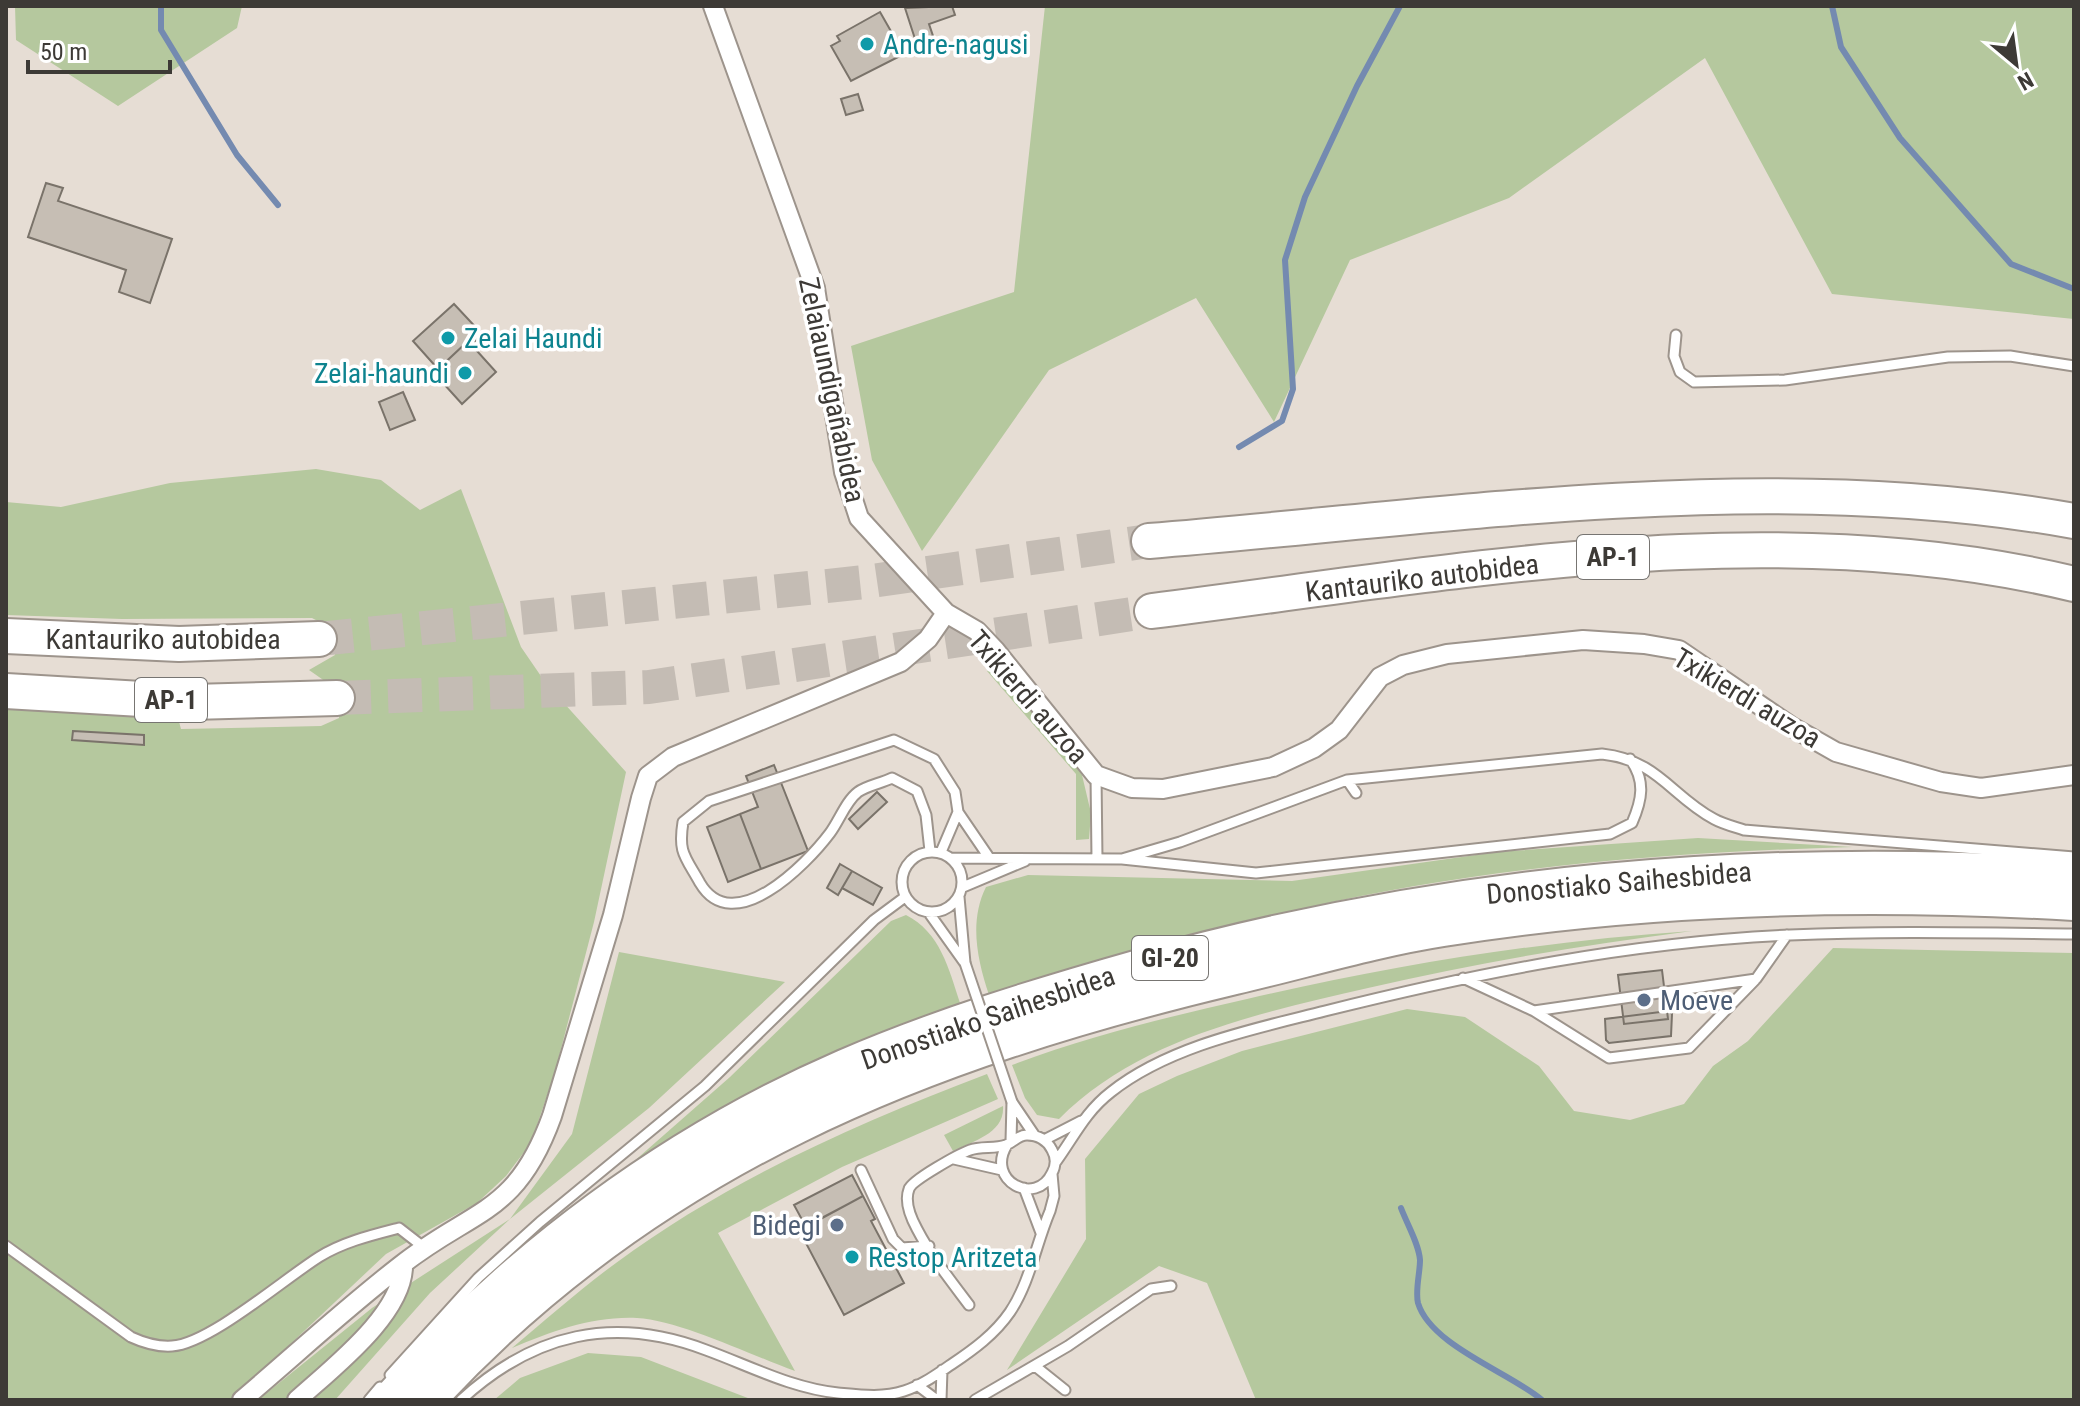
<svg xmlns="http://www.w3.org/2000/svg" width="2080" height="1406" viewBox="0 0 2080 1406" font-family="'Roboto Condensed',sans-serif">
  <style>
    .green { fill: #b5c89e }
    .lines { fill: none; stroke-linecap: round; stroke-linejoin: round }
    .stream { stroke: #748ab0; stroke-width: 6 }
    .building { fill: #c6beb4; stroke: #7a736a; stroke-width: 2 }
    .motorway-tunnel { stroke: #c4bcb4; stroke-width: 34; stroke-dasharray: 34 17; stroke-linecap: butt }
    .service-casing { stroke: #9d948c; stroke-width: 13 }
    .minor-casing { stroke: #9d948c; stroke-width: 22 }
    .motorway-casing { stroke: #9d948c; stroke-width: 38 }
    .service { stroke: #fff; stroke-width: 9 }
    .minor { stroke: #fff; stroke-width: 18 }
    .motorway { stroke: #fff; stroke-width: 34 }
    .service-bridge-casing { stroke: #9d948c; stroke-width: 13; stroke-linecap: butt }
    .service-bridge { stroke: #fff; stroke-width: 9 }
    .culture-dot { fill: #0f9aa8; stroke: #fff; stroke-width: 3 }
    .service-dot { fill: #5c6f8a; stroke: #fff; stroke-width: 3 }
    .labels { text-anchor: middle; dominant-baseline: central; stroke-width: 7; stroke-linejoin: round; paint-order: stroke }
    .shield { fill: #fff; stroke: #777572; stroke-width: 2 }
    .shield-label { font-size: 26px; font-weight: bold; fill: #3d3a36 }
    .culture-label { font-size: 28px; fill: #0d838f; stroke: #fff; text-anchor: start }
    .street-label { font-size: 28px; fill: #3d3a36; stroke: #fff }
    .service-label { font-size: 28px; fill: #4e5e75; stroke: #fff; text-anchor: start }
  </style>
  <rect width="100%" height="100%" fill="#e6ddd4"/>
  <path class="green" d="M15 6H242L237 28 118 106 16 40Z
    M1045 6H2074V319L1832 294 1705 58 1509 198 1350 260 1274 422 1196 298 1049 370 922 551 872 460 851 346 1014 292Z
    M316 469 381 480 420 510 461 489 521 647 545 682 626 772 594 922 555 1072 531 1143 506 1176 477 1203 386 1254 231 1400H6V709L178 718 181 729 321 726 339 718V691L309 670 335 655V630L312 618 122 619 6 615V502L61 507 170 483Z
    M999 666 1082 775 1091 813 1089 839 1076 840V774L987 671Z
    M1698 838 1853 847C1670 852 1483 867 1305 908 1198 933 1094 964 989 995 977 959 969 921 986 887L1028 875 1292 881 1497 852Z
    M906 915C940 932 949 969 960 1003 871 1036 784 1073 702 1120 672 1137 643 1158 615 1178L730 1077 891 921Z
    M1692 931C1583 945 1475 963 1368 988 1261 1013 1139 1038 1059 1119L1037 1115 1025 1098 1012 1065C1088 1036 1168 1017 1247 999 1394 965 1541 941 1692 931Z
    M1833 948 2074 953V1400H1256L1207 1283 1159 1266 1007 1370 1086 1239 1085 1159 1139 1094 1177 1076 1242 1051 1407 1009 1465 1017 1539 1066 1574 1111 1630 1120 1684 1104 1713 1066 1748 1041Z
    M619 952 785 982 649 1108 510 1219 430 1293 335 1400H258L372 1308 510 1219 572 1134Z
    M987 1074 998 1099 842 1167 718 1233 795 1371C753 1356 679 1320 637 1318 593 1316 553 1331 512 1348 547 1319 580 1289 616 1263 728 1180 858 1123 987 1074Z
    M1003 1106C1005 1133 973 1141 953 1151L944 1135Z
    M588 1353 641 1357 753 1400H494L520 1378Z"/>
  <g class="lines">
    <path class="stream" d="M161 6V30L237 155 278 205
      M1832 6 1841 47 1900 138 2011 264 2074 289
      M1239 447 1282 421 1293 389 1285 260 1305 197 1357 86 1400 6
      M1401 1208C1407 1224 1419 1244 1420 1260 1420 1273 1415 1291 1418 1303 1431 1346 1511 1373 1542 1400"/>
  </g>
  <path class="building" d="M952 6 955 15 929 24 933 36 916 42 905 8Z
    M880 12 904 54 851 81 831 46 840 41 837 36Z
    M858 94 863 110 846 115 841 99Z
    M46 183 63 188 58 201 172 239 150 303 119 292 126 270 28 237Z
    M454 304 482 334 471 345 468 341 438 369 413 341Z
    M468 341 496 372 462 404 434 373Z
    M403 392 415 420 390 430 379 402Z
    M73 731 144 735V745L72 740Z
    M774 765 808 851 761 869 740 814 758 807 746 776Z
    M877 792 887 802 858 829 849 819Z
    M740 814 761 869 728 882 707 827Z
    M840 864 852 871 838 895 827 888Z
    M852 871 882 888 873 905 842 888Z
    M1662 970 1668 1019 1624 1024 1618 975Z
    M1668 1011 1672 1014 1671 1036 1609 1043 1606 1040 1605 1019Z
    M852 1175 863 1196 806 1227 794 1205Z
    M863 1196 875 1219 871 1221 904 1283 844 1315 799 1230Z"/>
  <g class="lines">
    <path class="motorway-tunnel" d="M319 639 865 582 1149 541
      M337 698 649 687 1152 611"/>
    <defs>
      <path id="service" d="M1676 335 1674 356 1680 372 1694 382 1785 380 1948 357 2010 356 2074 366
        M1096 775 1097 859
        M1347 780 1356 793
        M958 812 988 856
        M930 851 926 815 917 791 892 778C882 783 866 786 858 792 846 801 839 821 830 833 806 865 733 939 700 883 685 856 678 853 683 822L709 801 894 740 934 759 955 792 958 812 941 852
        M902 882a30 30 0 1 1 60 0a30 30 0 1 1-60 0Z
        M951 858 1122 859 1256 873 1610 834 1632 823C1642 800 1646 781 1630 759
        M1122 859 1180 842 1347 780 1602 754C1658 760 1671 796 1714 819 1723 824 1735 827 1744 830L2074 857
        M963 887 1025 861
        M959 897 965 963
        M929 913 964 962
        M1463 978 1534 1011 1756 979 1787 935
        M1534 1011 1609 1058 1689 1048 1755 980
        M1012 1102 1035 1136
        M1044 1140 1081 1121
        M1011 1141 1012 1102
        M954 1159 1002 1170
        M1055 1163C1074 1137 1085 1112 1111 1092 1169 1046 1254 1029 1325 1011 1477 973 1632 942 1790 935 1884 931 1979 933 2074 934
        M861 1170 893 1239 902 1248 929 1246
        M1024 1188 1041 1233
        M6 1246 131 1337C144 1343 157 1347 172 1346 209 1344 284 1279 319 1257 343 1242 372 1235 399 1228L426 1249
        M969 1305C951 1281 931 1256 917 1229 911 1218 904 1202 909 1189 912 1180 959 1154 970 1150 981 1146 995 1149 1006 1145 1014 1142 1018 1135 1027 1135 1038 1135 1047 1140 1052 1150 1056 1157 1056 1166 1052 1173 1036 1207 985 1181 1007 1145
        M1035 1366 1065 1390
        M390 1375 478 1278 540 1222 705 1086 874 920 905 897
        M917 1385 937 1400
        M369 1400 380 1387
        M461 1400C534 1333 614 1315 706 1350 750 1366 791 1388 838 1393 860 1395 883 1398 904 1391 921 1386 937 1374 952 1364 973 1350 995 1334 1010 1312 1030 1282 1036 1244 1050 1211L1054 1196 1052 1174
        M941 1400 942 1370
        M975 1400 1068 1346 1151 1289 1171 1286"/>
      <path id="minor" d="M713 6 815 288 844 472 859 518 946 613 977 631 995 650 1096 775 1132 788 1163 789 1273 767 1314 748 1339 730 1380 677 1403 665 1447 654 1583 640 1644 644 1679 650 1792 727 1836 752 1941 782 1981 788 2074 775
        M242 1400C295 1355 346 1308 400 1266 473 1208 516 1216 552 1116L613 915 641 798 648 776 673 757 901 662 928 639 946 613
        M297 1400C331 1369 405 1313 403 1264"/>
      <path id="motorway" d="M1149 541C1457 516 1766 466 2074 521
        M1152 611C1456 573 1771 511 2074 584
        M6 636 179 644 319 639
        M6 691 192 702 337 698
        M389 1400C514 1259 671 1142 844 1067 939 1026 1040 995 1139 967 1447 881 1756 855 2074 875
        M428 1400C651 1158 921 1052 1235 977 1304 961 1373 940 1443 929 1651 896 1864 891 2074 903"/>
    </defs>
    <use href="#service" class="service-casing"/>
    <use href="#minor" class="minor-casing"/>
    <use href="#motorway" class="motorway-casing"/>
    <use href="#service" class="service"/>
    <use href="#minor" class="minor"/>
    <use href="#motorway" class="motorway"/>
    <defs>
      <path id="service-bridge" d="M965 963 1012 1102"/>
    </defs>
    <use href="#service-bridge" class="service-bridge-casing"/>
    <use href="#service-bridge" class="service-bridge"/>
  </g>
  <g class="culture-dot">
    <circle cx="867" cy="44" r="8"/>
    <circle cx="448" cy="338" r="8"/>
    <circle cx="465" cy="373" r="8"/>
    <circle cx="852" cy="1257" r="8"/>
  </g>
  <g class="service-dot">
    <circle cx="1644" cy="1000" r="8"/>
    <circle cx="837" cy="1225" r="8"/>
  </g>
  <g class="labels">
    <g class="shield">
      <rect x="1577" y="535" width="72" height="44" rx="6"/>
      <rect x="135" y="678" width="72" height="44" rx="6"/>
      <rect x="1132" y="936" width="76" height="44" rx="6"/>
    </g>
    <g class="shield-label">
      <text x="1613" y="557">AP-1</text>
      <text x="171" y="700">AP-1</text>
      <text x="1170" y="958">GI-20</text>
    </g>
    <g class="culture-label">
      <text x="883" y="44">Andre-nagusi</text>
      <text x="464" y="338">Zelai Haundi</text>
      <text x="449" y="373" text-anchor="end">Zelai-haundi</text>
      <text x="868" y="1257">Restop Aritzeta</text>
    </g>
    <g class="street-label">
      <text transform="translate(832 390) rotate(78)">Zelaiaundigañabidea</text>
      <text transform="translate(1422 578) rotate(-7)">Kantauriko autobidea</text>
      <text x="163" y="639">Kantauriko autobidea</text>
      <text transform="translate(1028 697) rotate(49)">Txikierdi auzoa</text>
      <text transform="translate(1747 698) rotate(31)">Txikierdi auzoa</text>
      <text transform="translate(1619 883) rotate(-5)">Donostiako Saihesbidea</text>
      <text transform="translate(988 1018) rotate(-19)">Donostiako Saihesbidea</text>
    </g>
    <g class="service-label">
      <text x="1660" y="1000">Moeve</text>
      <text x="821" y="1225" text-anchor="end">Bidegi</text>
    </g>
  </g>
  <rect width="2080" height="1406" fill="none" stroke="#3d3a36" stroke-width="16"/>
  <g transform="translate(2016 64) rotate(151)" stroke="#ffffff" stroke-width="6" paint-order="stroke">
  <path d="M0-6L14 30L0 20L-14 30Z" fill="#3d3a36"/>
  <text y="-12" font-size="22" font-weight="bold" text-anchor="middle" fill="#3d3a36">N</text>
  </g>
  <path d="M28 60v12h142v-12" fill="none" stroke="#3d3a36" stroke-width="4"/>
  <text x="40" y="60" font-size="24" fill="#3d3a36" stroke="#ffffff" stroke-width="6" paint-order="stroke">50 m</text>
</svg>
